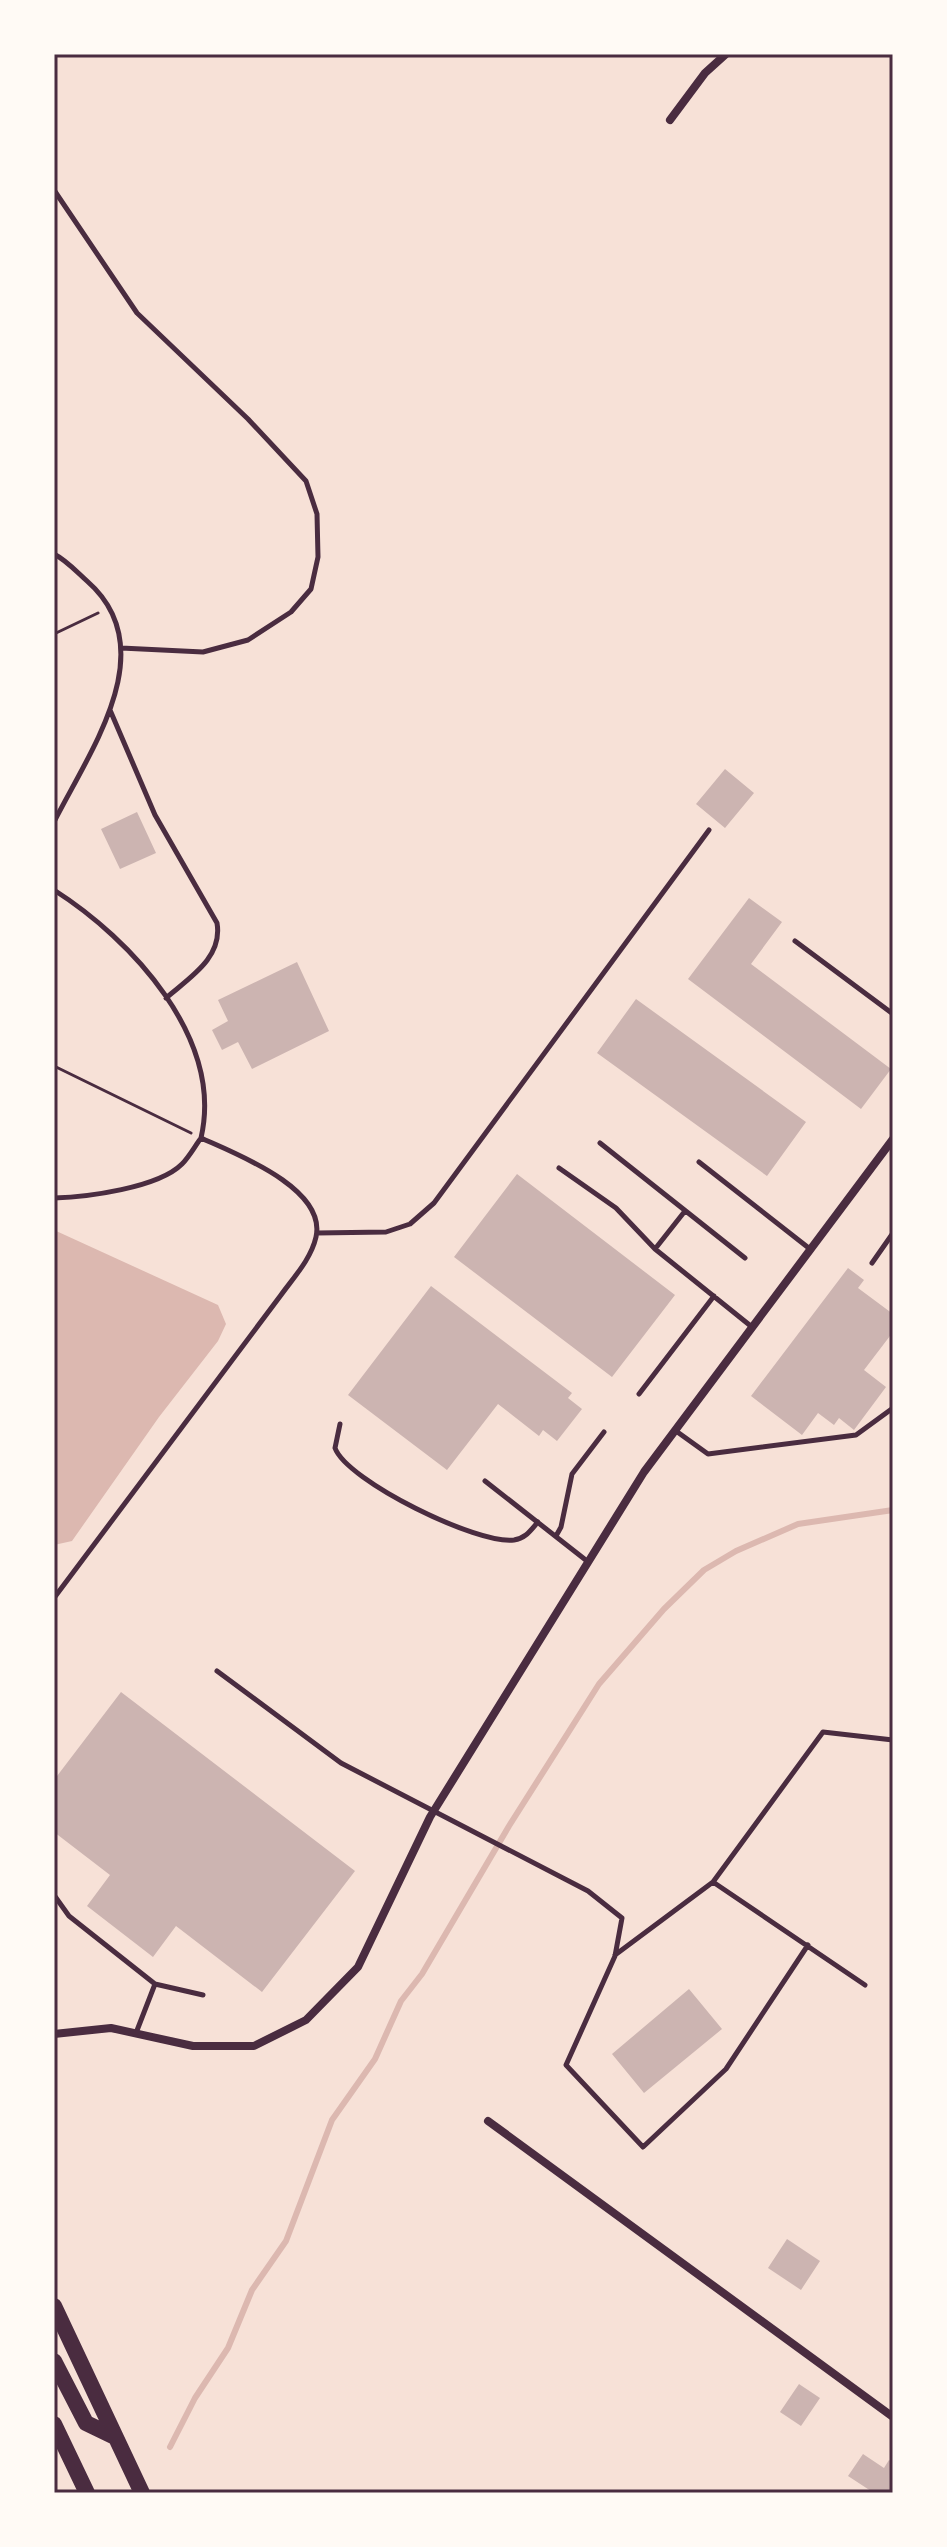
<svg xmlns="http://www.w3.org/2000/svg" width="947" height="2547" viewBox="0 0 947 2547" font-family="'Archivo Narrow',sans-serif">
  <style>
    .water { fill: #dcb8b0 }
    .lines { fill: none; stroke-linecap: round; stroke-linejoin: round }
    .stream { stroke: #dcb8b0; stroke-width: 6 }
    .building { fill: #ccb4b1 }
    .path { stroke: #4a2c40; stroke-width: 3 }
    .service { stroke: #4a2c40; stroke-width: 5 }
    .minor { stroke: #4a2c40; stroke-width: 8 }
    .trunk { stroke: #4a2c40; stroke-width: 16 }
    .neatline { fill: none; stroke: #4a2c40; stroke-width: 3 }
  </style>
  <rect width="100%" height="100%" fill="#f7e1d7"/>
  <path class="water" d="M54 1230 218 1305 226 1324 218 1341 159 1417 72 1541 54 1545Z"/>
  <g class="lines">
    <path class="stream" d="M170 2447 195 2398 228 2348 252 2290 286 2241 332 2120 375 2059 401 2001 422 1974 509 1826 599 1684 664 1609 704 1570 736 1551 798 1524 893 1510"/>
  </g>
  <path class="building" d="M725 769 754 793 725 828 696 804Z
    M137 812 156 853 120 869 101 829Z
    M749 898 782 922 751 964 891 1069 861 1109 688 979Z
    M297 962 329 1031 252 1069 238 1042 222 1050 212 1030 228 1021 218 1000Z
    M636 999 806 1122 767 1176 597 1053Z
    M517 1174 675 1295 612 1377 454 1257Z
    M848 1268 864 1280 858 1288 893 1314V1332L864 1370 886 1387 854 1430 839 1418 834 1425 818 1413 802 1435 751 1396Z
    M431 1286 572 1393 568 1398 582 1409 557 1441 543 1430 539 1436 498 1404 447 1470 348 1395Z
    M121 1692 355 1871 262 1992 176 1926 153 1957 87 1906 110 1875 54 1832V1780Z
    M689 1989 722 2029 644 2093 612 2054Z
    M787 2239 820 2261 801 2290 768 2268Z
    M799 2384 820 2398 801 2426 780 2412Z
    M863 2454 884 2468 889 2460 893 2463V2493H874L848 2476Z"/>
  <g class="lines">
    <path class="path" d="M54 634 98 613
      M54 1066 191 1133"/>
    <path class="service" d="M54 190 137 313 248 419 306 481 317 514 318 557 311 589 291 612 248 640 203 652 121 648
      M54 554C66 560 77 572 87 581 165 649 89 752 54 822
      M110 710 155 815 217 923C223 958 189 978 166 998
      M54 890C131 939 224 1038 201 1138 234 1153 327 1188 316 1237 311 1259 294 1277 281 1295L54 1598
      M795 941 893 1014
      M600 1143 745 1258
      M699 1162 810 1249
      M559 1168 616 1208 655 1249 752 1327
      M54 1198C87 1197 158 1188 182 1164 189 1157 195 1146 201 1138
      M317 1233 386 1232 410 1224 434 1203 709 830
      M655 1249 685 1211
      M872 1263 893 1233
      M639 1394 714 1296
      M340 1424 335 1448C347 1481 478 1545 514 1540 526 1538 530 1531 538 1522
      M676 1431 708 1454 856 1435 893 1408
      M485 1481 587 1561
      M556 1536 561 1527 572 1474 604 1432
      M217 1671 341 1763 588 1891 622 1918 615 1956 566 2065 643 2147 726 2069 808 1945
      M713 1882 823 1732 893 1740
      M54 1895 69 1916 155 1984 136 2033
      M615 1955 713 1882 865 1985
      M155 1984 203 1995"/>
    <path class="minor" d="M670 120 705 73 726 54
      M54 2034 111 2028 193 2046H254L306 2020 358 1967 430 1817 644 1472 893 1139
      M488 2121 893 2417"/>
    <path class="trunk" d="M54 2306 142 2493
      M54 2361 86 2423 115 2437
      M54 2424 87 2493"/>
  </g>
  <rect width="947" height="2547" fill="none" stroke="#fffaf5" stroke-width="112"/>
  <rect x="56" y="56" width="835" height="2435" class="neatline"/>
</svg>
